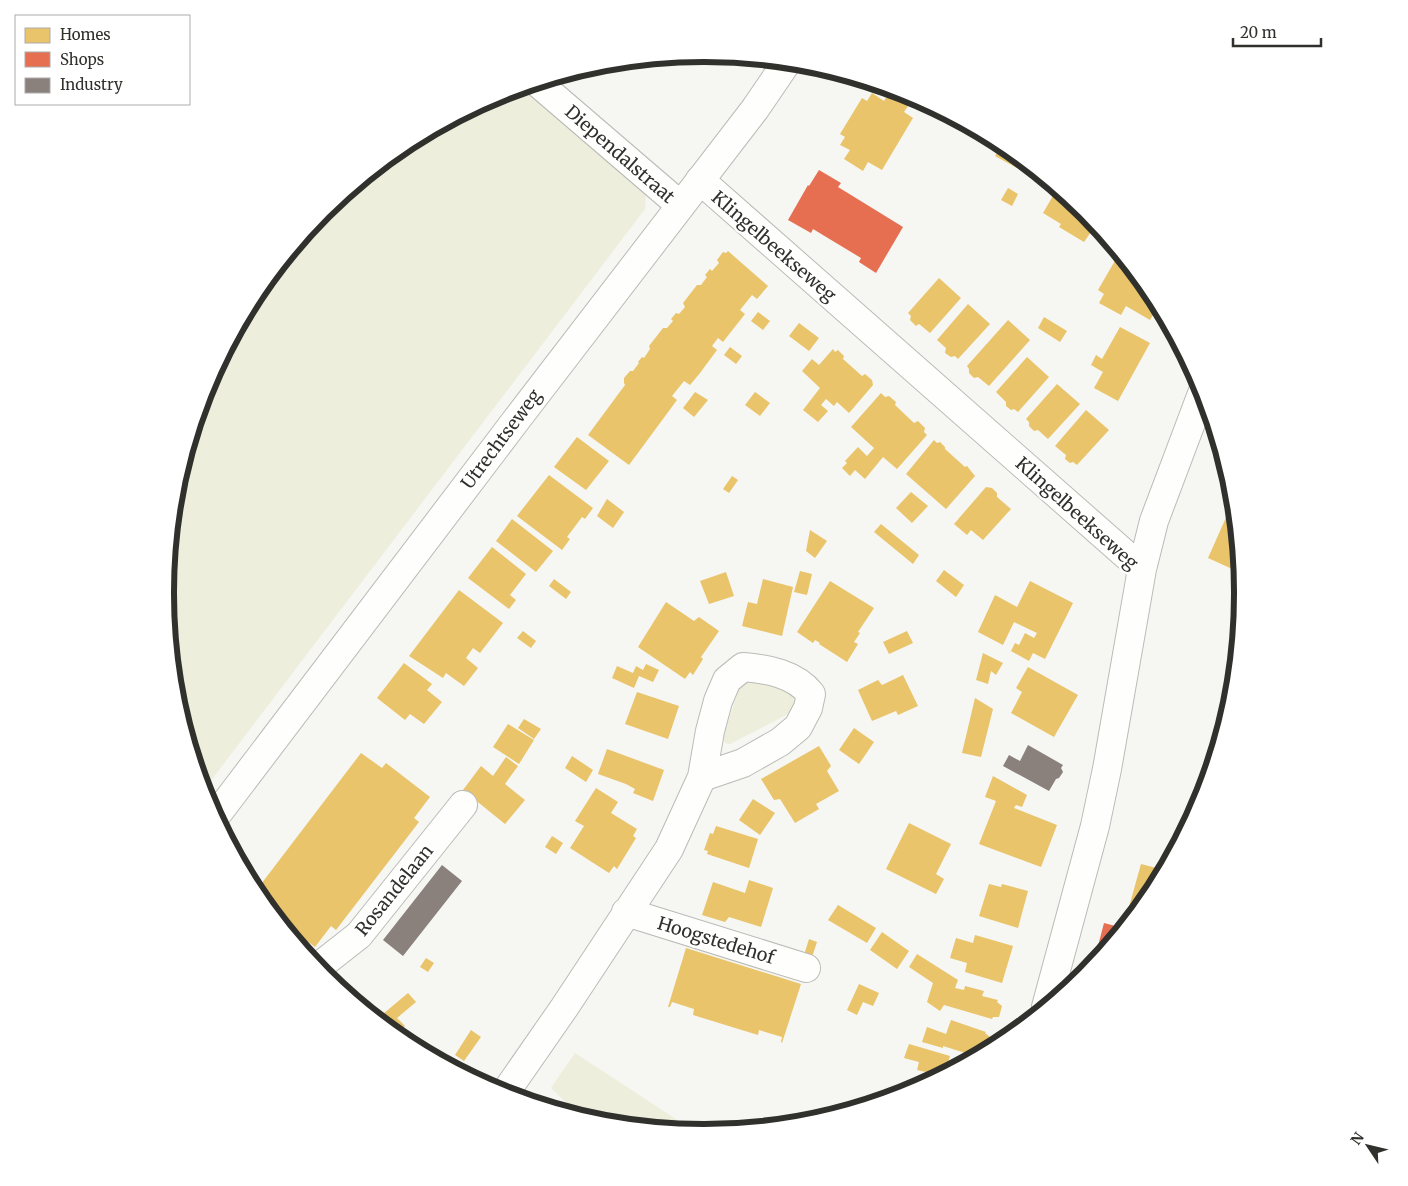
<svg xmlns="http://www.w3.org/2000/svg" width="1408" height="1186" viewBox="0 0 1408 1186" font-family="Merriweather,serif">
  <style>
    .green { fill: #edeedb }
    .homes { fill: #e9c46a }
    .shops { fill: #e76f51 }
    .industry { fill: #8a817c }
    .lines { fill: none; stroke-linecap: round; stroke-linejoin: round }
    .minor-casing { stroke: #babab7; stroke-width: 30 }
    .major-casing { stroke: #babab7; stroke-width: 30 }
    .minor { stroke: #fefefd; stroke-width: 28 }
    .major { stroke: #fefefd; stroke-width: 28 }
    .labels { text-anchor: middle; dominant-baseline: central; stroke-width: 5; stroke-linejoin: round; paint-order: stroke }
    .street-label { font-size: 18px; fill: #30302d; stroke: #fff }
    .rim { fill: none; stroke: #30302d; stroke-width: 6 }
  </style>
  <rect width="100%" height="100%" fill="#f6f6f2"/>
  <path class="green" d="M525 86 646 192 645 209 203 791 175 698 165 593 175 488 206 386 256 293 323 211 405 144 498 95Z
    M743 677 783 687 797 698 794 707 788 714 730 744 725 743 723 737Z
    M575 1053 694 1131 599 1122 580 1116 551 1088Z"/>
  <path class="homes" d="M687 55 682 61 676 57 679 56Z
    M888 88 911 95 928 104 925 112 910 103 904 112 913 118 882 170 868 162 863 171 844 159 850 150 840 145 845 137 840 134 862 98 867 101 872 93 884 101 890 91 887 90Z
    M1002 144 1022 159 1017 168 995 156Z
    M1008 188 1018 194 1012 206 1001 200Z
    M1054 194 1086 212 1107 238 1093 229 1084 242 1059 227 1061 224 1043 213Z
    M1112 244 1120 254 1109 248Z
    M728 251 768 286 757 299 752 295 740 310 745 314 723 342 718 338 712 346 717 350 700 373 690 385 684 381 672 396 677 400 629 465 588 435 625 385 624 383V378L630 371H633L639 363 638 362 642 357 644 358 650 349 649 346 663 328H667L673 321 671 319 676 313 679 314 685 307 683 303 697 285H701L707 277 705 275 710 269 712 271 719 263 717 260 723 252 726 253Z
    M1116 259 1132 269 1137 275 1136 277 1142 281 1153 294 1159 305 1150 320 1126 306 1121 315 1099 303 1104 294 1098 290Z
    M939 278 961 298 930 333 919 324 916 326 910 320 911 316 908 313Z
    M968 304 990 324 958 359 955 356 951 357 945 353 946 348 937 340Z
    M758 312 770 321 763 330 751 321Z
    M1044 317 1067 331 1060 342 1038 328Z
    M1008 320 1030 340 989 386 978 377 974 378 969 373V369L967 366Z
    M799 323 819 338 809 351 789 336Z
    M1120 327 1150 343 1118 401 1094 388 1103 372 1091 365 1096 355 1102 359Z
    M730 347 742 356 736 364 724 355Z
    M833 349 835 352 838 350 844 356 843 359 862 376 865 374 872 380 873 385 849 413 837 402 834 406 826 399 821 405 828 411 818 422 803 410 820 388 802 371 812 359 819 365Z
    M1027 357 1049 377 1018 412 1014 409 1011 410 1006 406V402L996 392Z
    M1057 384 1080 404 1048 439 1038 430 1034 431 1029 426V422L1026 419Z
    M695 392 708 400 694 417 683 408Z
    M755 392 770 403 760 416 745 405Z
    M881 393 885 397 889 396 896 402 895 405 914 423 918 421 925 428 924 432 927 435 897 469 883 457 865 479 855 470 850 476 842 468 847 463 845 461 858 447 867 456 874 448 851 427Z
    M1086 410 1109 430 1077 465 1073 462 1070 463 1065 459 1066 455 1055 446Z
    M577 437 609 461 586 490 554 467Z
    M934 440 937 443 940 442 945 447V449L965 467 967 466 975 476 946 509 906 474Z
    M549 475 593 508 585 519 582 517 567 537 570 539 562 550 517 516Z
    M732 476 738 480 729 493 723 489Z
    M986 487 992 488 997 493V497L1011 509 983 540 971 530 967 535 954 524Z
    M911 492 928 506 912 523 896 508Z
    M607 499 624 512 613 528 597 516Z
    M1228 513 1236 517 1241 573 1208 558Z
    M512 519 553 551 536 572 496 541Z
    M881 524 919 555 913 564 874 532Z
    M810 530 827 541 815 558 806 551Z
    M492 547 526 574 510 595 516 600 509 609 468 578Z
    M944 570 964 585 956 597 936 581Z
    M800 571 812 574 807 595 794 592Z
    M726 572 734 596 709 604 700 581Z
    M554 579 571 592 566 599 549 586Z
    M763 579 793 587 782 636 742 626 748 602 757 604Z
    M830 581 874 608 858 632 860 633 854 642 858 644 847 662 819 644 820 643 815 640 813 643 797 632Z
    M1030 581 1073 603 1045 659 1033 653 1029 661 1011 651 1015 643 1019 645 1025 633 1034 638 1037 633 1014 622 1003 645 978 632 995 595 1017 607Z
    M459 590 503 623 480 653 473 648 466 658 478 668 464 686 446 673 443 678 409 656Z
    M666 602 694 621 699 617 719 631 701 657 703 659 693 675 690 672 685 679 638 647Z
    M523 631 536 641 531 648 517 638Z
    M907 631 913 643 889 654 883 642Z
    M983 653 1003 663 996 675 991 671 988 684 976 680Z
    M404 663 432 684 427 690 442 702 424 724 410 714 405 720 377 698Z
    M646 664 659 670 653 682 639 676 634 688 612 678 617 666 633 673 636 666 643 670Z
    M1028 667 1078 695 1054 737 1011 713 1022 692 1016 688Z
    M903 675 918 706 898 715 896 711 872 721 858 690 878 680 882 685Z
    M637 692 679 706 668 739 625 724Z
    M975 698 993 709 981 757 962 753Z
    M524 719 541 729 534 739 518 728Z
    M508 724 534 740 519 764 493 747Z
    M854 728 874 742 859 764 839 750Z
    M819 746 831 766 827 771 839 791 816 804 819 809 795 823 780 799 774 800 761 779Z
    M607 749 664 770 653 801 633 793 635 789 626 784 598 774Z
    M361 753 382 768 386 763 430 797 414 818 419 822 336 930 331 926 315 947 276 917 272 913 275 908 255 892Z
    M572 756 593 770 586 782 565 768Z
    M506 757 518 766 505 784 525 800 505 824 463 790 481 766 493 776Z
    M993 776 1027 795 1022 807 1016 805 1014 808 1057 825 1041 867 979 844 996 801 985 797Z
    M596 788 618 802 611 813 637 829 633 836 636 838 617 869 614 866 609 873 570 848 584 826 575 821Z
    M753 799 775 813 760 835 739 820Z
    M909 823 951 844 936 874 944 879 936 894 886 869Z
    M716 826 758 839 749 868 707 854 708 851 704 850 710 833 713 834Z
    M552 836 563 843 556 854 545 847Z
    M1141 864 1164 870 1152 893 1133 916 1127 914Z
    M749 880 773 888 761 927 729 917 725 922 702 915 713 882 745 893Z
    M989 884 1001 887 1002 884 1028 891 1018 928 979 916Z
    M838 905 876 928 867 943 828 920Z
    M882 932 909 951 897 969 870 950Z
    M975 935 1013 946 1002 983 965 972 967 963 950 958 956 938 973 943Z
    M809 939 817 942 812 957 804 955Z
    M686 948 801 984 782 1043 781 1042 782 1037 759 1030 758 1035 693 1015 694 1009 672 1002 670 1007H668Z
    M917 954 958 980 955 988 964 990 965 986 984 991 982 996 998 1000 997 1002 1002 1006 999 1017H993L992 1019 944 1005 940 1011 927 1002 933 983 909 967Z
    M426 958 434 963 428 972 420 967Z
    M859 984 879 993 873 1006 863 1002 857 1015 847 1010Z
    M408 993 416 1002 397 1018 405 1026 396 1034 377 1019Z
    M951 1020 986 1032 985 1033 990 1037 987 1047H981L978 1055 975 1056 943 1046V1048L922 1042 927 1027 946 1034Z
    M471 1030 481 1037 464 1061 455 1055Z
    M909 1044 950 1056 946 1069 950 1070 927 1082 930 1073 917 1070 919 1062 904 1058Z"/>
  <path class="shops" d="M819 170 841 183 838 187 903 227 876 273 859 262 861 258 813 229 811 233 788 220 808 185 809 186Z
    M1104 923 1123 928 1093 965Z"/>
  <path class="industry" d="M1028 745 1063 765 1061 768 1063 772 1059 778 1056 779 1049 791 1003 766 1009 755 1020 761Z
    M442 865 462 881 403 956 383 940Z"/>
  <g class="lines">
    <defs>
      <path id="minor" d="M538 83 680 205
        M700 180 1142 569
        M626 912 806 968
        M317 968 359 935 463 805
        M1046 1007 1095 826 1107 769 1142 569 1154 521 1203 391
        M505 1093 564 1008 669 849 702 777 710 731 718 701 727 680 743 667C768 669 795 674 811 694L808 708 798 727 780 742 743 763 702 777"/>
      <path id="major" d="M215 817 517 419 755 109 787 62"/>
    </defs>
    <use href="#minor" class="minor-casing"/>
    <use href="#major" class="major-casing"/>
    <use href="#minor" class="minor"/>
    <use href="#major" class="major"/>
  </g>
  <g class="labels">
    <g class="street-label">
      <text transform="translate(620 154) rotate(41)">Diependalstraat</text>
      <text transform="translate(774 246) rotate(41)">Klingelbeekseweg</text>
      <text transform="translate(501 439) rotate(-53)">Utrechtseweg</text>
      <text transform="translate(1077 513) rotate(42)">Klingelbeekseweg</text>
      <text transform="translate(394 890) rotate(-51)">Rosandelaan</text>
      <text transform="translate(716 940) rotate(17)">Hoogstedehof</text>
    </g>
  </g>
  <path d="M0 0H1408V1186H0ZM704 62H704A530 530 0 0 1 1234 592V594A530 530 0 0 1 704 1124H704A530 530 0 0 1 174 594V592A530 530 0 0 1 704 62Z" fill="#fff" fill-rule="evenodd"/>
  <path class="rim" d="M704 62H704A530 530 0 0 1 1234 592V594A530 530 0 0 1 704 1124H704A530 530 0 0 1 174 594V592A530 530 0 0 1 704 62Z"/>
  <rect x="15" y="15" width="175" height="90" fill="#ffffff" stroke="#acacab"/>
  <rect x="25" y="28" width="25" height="15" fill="#e9c46a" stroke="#acacab"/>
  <text x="60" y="40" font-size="15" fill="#30302d">Homes</text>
  <rect x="25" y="52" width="25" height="15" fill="#e76f51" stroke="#acacab"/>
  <text x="60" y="65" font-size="15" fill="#30302d">Shops</text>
  <rect x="25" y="78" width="25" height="15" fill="#8a817c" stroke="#acacab"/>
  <text x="60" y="90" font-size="15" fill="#30302d">Industry</text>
  <g transform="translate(1368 1146) rotate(305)" stroke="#ffffff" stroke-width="4" paint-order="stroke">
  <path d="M0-4L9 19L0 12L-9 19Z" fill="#30302d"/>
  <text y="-8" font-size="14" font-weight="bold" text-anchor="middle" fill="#30302d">N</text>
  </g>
  <path d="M1233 38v8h88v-8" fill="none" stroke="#30302d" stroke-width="2.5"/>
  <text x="1240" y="38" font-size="15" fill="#30302d" stroke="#ffffff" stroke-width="4" paint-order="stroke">20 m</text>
</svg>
